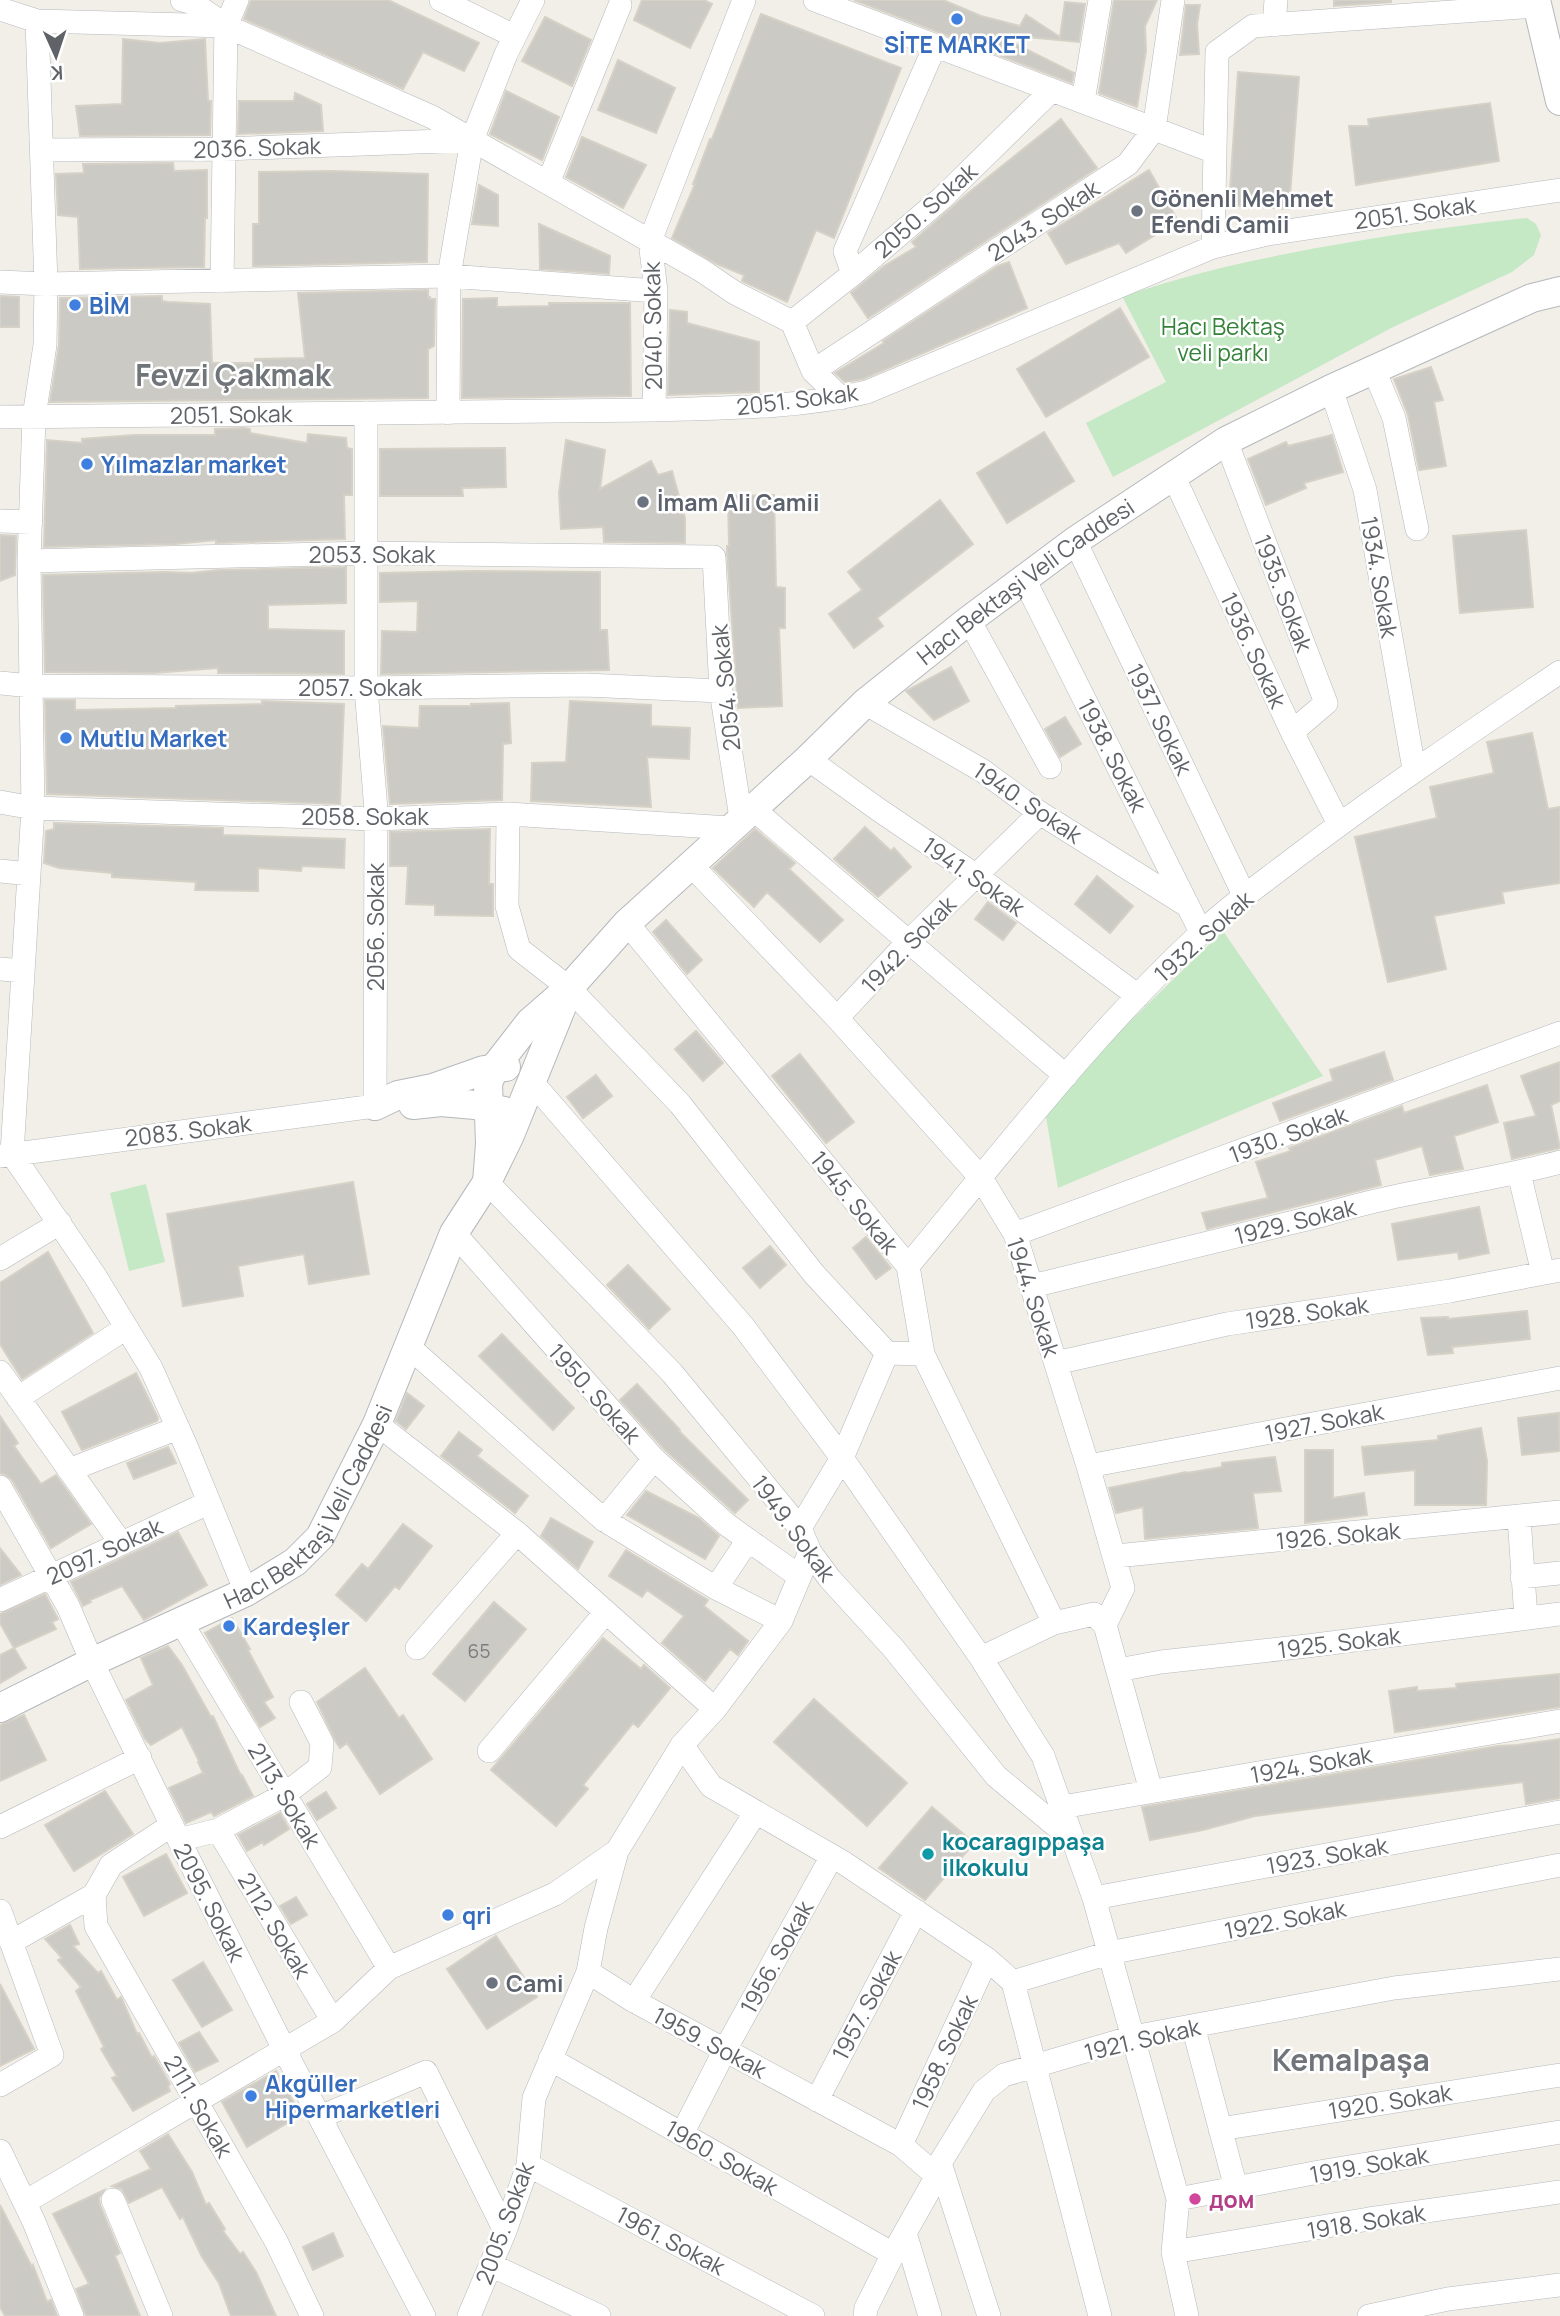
<svg xmlns="http://www.w3.org/2000/svg" width="1560" height="2316" viewBox="0 0 1560 2316" font-family="Manrope,sans-serif">
  <style>
    .green { fill: #c5e8c5 }
    .building { fill: #cccac5; stroke: #d6d1c6; stroke-width: 2 }
    .lines { fill: none; stroke-linecap: round; stroke-linejoin: round }
    .minor-casing { stroke: #b5b8bc; stroke-width: 24 }
    .tertiary-casing { stroke: #b5b8bc; stroke-width: 30 }
    .minor { stroke: #fff; stroke-width: 23 }
    .tertiary { stroke: #fff; stroke-width: 28 }
    .shop-dot { fill: #3f7fe0; stroke: #fff; stroke-width: 2.5 }
    .worship-dot { fill: #6b7280; stroke: #fff; stroke-width: 2.5 }
    .culture-dot { fill: #0f9aa8; stroke: #fff; stroke-width: 2.5 }
    .hotel-dot { fill: #d1479c; stroke: #fff; stroke-width: 2.5 }
    .labels { text-anchor: middle; dominant-baseline: central; stroke-width: 5; stroke-linejoin: round; paint-order: stroke }
    .number-label { font-size: 19px; fill: #7a7d7f }
    .shop-label { font-size: 23px; font-weight: bold; fill: #366cbe; stroke: #fff; text-anchor: start }
    .street-label { font-size: 23px; fill: #5f6368; stroke: #fff }
    .worship-label { font-size: 23px; font-weight: bold; fill: #5b616d; stroke: #fff; text-anchor: start }
    .park-label { font-size: 23px; fill: #348238; stroke: #fff }
    .culture-label { font-size: 23px; font-weight: bold; fill: #0d838f; stroke: #fff; text-anchor: start }
    .hotel-label { font-size: 23px; font-weight: bold; fill: #b23c85; stroke: #fff; text-anchor: start }
    .district-label { font-size: 30px; font-weight: bold; fill: #70757a; stroke: #fff }
  </style>
  <rect width="100%" height="100%" fill="#f1efe8"/>
  <path class="green" d="M1527 218 1536 224 1541 235 1534 255 1512 272 1393 327 1113 477 1086 423 1166 382 1122 296C1156 286 1191 275 1225 267 1325 244 1426 229 1527 218Z
    M1223 931 1323 1076 1058 1188 1044 1105Z
    M146 1184 165 1262 129 1271 110 1193Z"/>
  <path class="building" d="M251 0H388L479 43 464 71 423 52 403 89 244 19Z
    M642 0H704L712 4 690 48 634 20Z
    M854 0H943L981 16 1020 26 1026 15 1060 37 1065 2 1085 4 1079 42 996 34 1074 73 1072 83Z
    M1114 0H1157L1145 26 1146 51 1137 107 1099 93Z
    M1334 0H1391V2L1334 6Z
    M1186 5H1200L1197 24 1199 54 1180 55Z
    M761 14 901 68 834 238 816 230 787 302 742 281 744 275 717 264 672 238 695 184H693L710 139H712Z
    M545 17 591 40 572 86 522 61Z
    M123 39 160 43 205 39 208 101H211L210 135 80 136 76 106 122 104Z
    M618 60 675 88 656 133 598 110Z
    M1238 72 1299 77 1289 209 1229 205Z
    M506 91 559 117 542 160 490 134Z
    M295 93 321 105 323 131 238 134 239 101H294Z
    M1490 103 1499 161 1356 185 1349 126H1369L1368 119Z
    M1061 119 1097 168 868 318 851 293 884 266 916 247 912 242 967 194Z
    M582 137 646 165 623 208 566 177Z
    M173 163 174 171 207 170V218H205L204 267 80 269 78 217 58 215 56 174 84 173 83 164Z
    M1149 170 1178 221 1126 253 1119 243 1066 264 1048 233Z
    M334 171 428 174 427 262 253 266V224H259V172Z
    M479 185 498 195V226L472 224Z
    M539 224 610 256 609 274 540 269Z
    M1009 262 1027 308 863 379 845 382 835 373 884 343 883 341 998 266Z
    M428 290V297H430V299H435L434 346 428 349V398L50 402 59 345 60 298 162 296V301L168 302 210 304 212 363H255V359L305 358 298 293Z
    M0 296 19 297V327H0Z
    M497 298V307L549 306V303H630L631 396 462 398 463 299Z
    M1120 308 1149 357 1046 417 1017 369Z
    M670 310 687 312V323L759 342V392L668 395Z
    M1431 367 1443 400 1434 402 1446 466 1419 470 1408 415 1394 379Z
    M244 428 250 429V433L307 443 308 434 346 438 347 448 352 449V495H344L345 539 216 543V540L175 544 44 547 47 440 82 443V439L134 435H215V429Z
    M1044 432 1074 481 1007 523 977 473Z
    M1332 435 1343 472 1304 483 1306 488 1266 505 1248 459 1286 442 1288 446Z
    M566 440 605 450 600 489 651 461 658 475 672 471 685 518V543L604 542 603 527 561 529 559 493Z
    M505 448 506 487 462 488 463 496H380V449Z
    M774 495 776 587 785 588V628H779L782 706 738 708 727 552V546H729L728 496Z
    M940 500 973 544 877 618 883 626 854 648 829 614 862 590 848 572Z
    M1526 530 1533 607 1460 613 1453 536Z
    M0 535 16 536 15 575 0 581Z
    M346 567V603L268 605V629L344 631V674L218 673V668L153 673 45 672 43 575 164 572 192 573 219 570Z
    M473 571 600 572V630H607L609 670 381 674 382 631 417 632 418 601 380 602V573Z
    M951 667 969 701 934 720 906 691Z
    M45 700H75V710L176 708V706L262 704V701L344 704 340 804 47 794Z
    M570 701 651 705V726L690 728 689 759 647 757 651 807 531 801 532 763 566 762Z
    M509 703 511 743 503 744 502 800 390 804 383 726 419 728 420 706H471V704Z
    M1065 717 1081 744 1060 757 1045 729Z
    M1532 733 1548 809 1560 807V883L1502 892 1504 903 1434 916 1446 969 1388 982 1355 837 1437 818 1430 787 1494 773 1487 742Z
    M54 823 223 828V835L345 839 344 868 302 866 301 871 258 868V891L195 890 196 882 112 877V873L59 868 44 863 46 831 54 829Z
    M865 827 891 851 894 848 911 867 878 897 834 859Z
    M490 829 489 884H493V916L435 915V905L406 904 408 866H390V832Z
    M755 829 795 863 789 869 843 920 820 942 767 892 754 907 713 868Z
    M1097 876 1133 906 1110 933 1075 904Z
    M988 902 1016 923 1003 940 975 919Z
    M666 920 702 960 687 974 653 932Z
    M696 1031 723 1063 703 1081 675 1049Z
    M1384 1052 1393 1080 1280 1121 1273 1103 1333 1081 1330 1070Z
    M800 1054 854 1122 826 1143 772 1076Z
    M1560 1062V1101L1551 1105 1560 1148 1512 1159 1504 1123 1536 1116 1521 1076Z
    M596 1075 612 1096 583 1118 567 1097Z
    M1487 1085 1498 1122 1454 1136 1463 1169 1430 1175 1422 1146 1375 1160 1381 1185 1207 1229 1202 1213 1268 1198 1256 1162 1291 1151 1289 1148 1402 1106 1404 1113Z
    M353 1182 369 1274 309 1284 304 1254 238 1266 243 1296 183 1306 167 1214Z
    M1479 1207 1489 1253 1459 1259 1458 1252 1398 1260 1392 1224Z
    M866 1237 891 1268 876 1279 853 1248Z
    M770 1246 786 1265 760 1288 743 1268Z
    M48 1252 93 1333 22 1379 0 1344V1283Z
    M628 1265 670 1309 649 1329 607 1285Z
    M1527 1311 1530 1339 1452 1347 1453 1353 1428 1355 1421 1318 1448 1317V1319Z
    M502 1334 574 1408 553 1430 479 1356Z
    M136 1373 158 1418 157 1421 82 1450 62 1412Z
    M637 1384 680 1430 679 1431 748 1500 735 1513 664 1449 620 1400Z
    M407 1393 424 1406 406 1429 396 1421Z
    M1559 1413 1560 1451 1522 1455 1518 1418Z
    M0 1416 18 1443 14 1446 41 1484 56 1475 91 1524 51 1548 12 1480 6 1475 0 1473Z
    M1481 1428 1487 1461 1486 1505H1415V1470L1365 1475 1362 1447 1438 1440V1436Z
    M459 1432 482 1450 477 1456 528 1496 515 1513 441 1456Z
    M168 1447 176 1463 134 1479 127 1463Z
    M1305 1450H1333V1498L1364 1493 1367 1515 1305 1523Z
    M1275 1457 1281 1491 1253 1493 1258 1528 1145 1539 1143 1507 1116 1513 1109 1488 1186 1472 1187 1473 1222 1467V1463Z
    M646 1491 699 1518 719 1536 705 1559 627 1515Z
    M551 1518 593 1542 578 1569 541 1536Z
    M403 1524 432 1546 399 1589 395 1586 366 1621 336 1595 362 1564 368 1569Z
    M178 1532 207 1585 144 1620 122 1586 90 1600 91 1602 83 1606 71 1582Z
    M0 1548 21 1575 0 1585Z
    M626 1550 708 1600 704 1606 748 1641 738 1655 730 1649 705 1681 662 1643 684 1616 647 1590 642 1597 609 1576Z
    M45 1594 58 1619 52 1622 56 1629 14 1648 0 1623V1614Z
    M494 1602 526 1629 465 1701 433 1674Z
    M232 1618 250 1649 248 1650 273 1697 264 1702 275 1718 260 1727 205 1633Z
    M603 1638 641 1669 644 1665 670 1688 638 1727 633 1723 583 1785 588 1789 556 1826 491 1770Z
    M168 1646 182 1665 211 1717 213 1716 241 1776 242 1775 253 1796 214 1816 211 1812 186 1823 169 1788 203 1773 198 1762 199 1761 182 1727 151 1745 145 1739 126 1700 153 1685 141 1658Z
    M14 1648 26 1668 0 1683V1655Z
    M365 1668 399 1718 403 1715 432 1759 380 1794 347 1743 340 1748 336 1742 317 1702Z
    M1560 1674V1707L1395 1732 1389 1691 1417 1687V1691L1457 1688 1456 1684Z
    M814 1699 907 1783 867 1826 774 1742Z
    M24 1715 46 1760 0 1781V1725Z
    M1560 1739V1798L1526 1804 1523 1782 1255 1816 1203 1830 1150 1840 1142 1807 1498 1746 1517 1745Z
    M105 1791 133 1834 74 1871 45 1825Z
    M326 1792 336 1808 317 1820 307 1804Z
    M932 1807 974 1843 925 1900 879 1868Z
    M280 1813 289 1829 264 1845 263 1842 247 1851 238 1835Z
    M166 1854 187 1893 144 1916 123 1877Z
    M296 1897 307 1915 291 1924 280 1906Z
    M70 1925 79 1944 73 1946 98 1973 101 1971 117 2000 121 1997 137 2034 139 2033 152 2058 154 2056 170 2084 168 2086 170 2091 133 2111 112 2078 117 2076 101 2049 104 2047 76 1991 81 1987 58 1960 62 1958 45 1939Z
    M496 1936 537 1997 487 2029 447 1969Z
    M203 1962 232 2010 202 2027 173 1980Z
    M0 1984 34 2049 0 2066Z
    M199 2032 218 2061 195 2072 179 2043Z
    M276 2071 301 2115 247 2147 222 2102Z
    M168 2134 192 2172 206 2205 209 2203 225 2229 223 2231 240 2254 243 2252 256 2272 276 2316H231L219 2283 202 2257 183 2217 180 2219 162 2187 129 2203 122 2189 112 2186 151 2169 140 2151Z
    M104 2190 99 2198 100 2205 120 2253 115 2256 140 2316H86L76 2289 89 2284 53 2214Z
    M0 2205 32 2267 33 2265 47 2302 51 2300 57 2316H5L0 2307Z
    M333 2233 343 2256 313 2270 303 2247Z"/>
  <g class="lines">
    <defs>
      <path id="minor" d="M182 0 193 3 226 26 222 281
        M441 0 514 36
        M815 0 1215 152
        M0 9 37 21 226 26 432 117 701 270 735 293 792 322 813 371 841 398
        M37 21 46 284 45 345 34 417 29 561 33 808 12 1154 95 1276 151 1368 186 1446 246 1592
        M1274 25 1276 0
        M226 26 237 0
        M1083 101 1100 0
        M42 150 223 149 472 140
        M548 183 620 5
        M1213 247 1217 52 1253 26 1537 6
        M853 274 845 251 935 46
        M0 282 46 284 449 276 656 291
        M792 322 853 274 942 198 1052 90
        M1374 370 1394 418 1417 529
        M813 371 1128 164 1154 129 1173 0
        M1331 389 1365 490 1414 769
        M654 410 656 291 650 241 744 0
        M448 413 449 276 472 140 506 54 533 0
        M0 417 654 410C725 408 798 408 867 392L1213 247 1267 234 1560 190
        M1226 441 1326 703 1292 732
        M1173 475 1292 732 1339 824
        M0 521 31 522
        M1075 541 1245 897
        M29 561 366 553 714 557 721 691 741 818
        M1024 579 1201 932
        M969 620 1050 767
        M0 683 31 686 366 688 585 685 721 691
        M865 703 983 771 1040 813 1188 906
        M808 759 879 810 975 875 1138 996
        M0 802 33 808 375 819 508 814 730 828
        M752 808 1066 1076
        M508 814 507 906 519 949 569 988 680 1104 814 1274 887 1353 923 1354
        M690 864 837 1018 981 1178 1015 1234 1088 1466 1123 1588 1105 1625 1151 1791
        M0 871 29 874
        M627 923 908 1266 923 1354 1054 1623 1094 1614 1105 1625
        M0 969 23 971
        M837 1018 909 941 1040 813
        M531 1081 743 1326 842 1458 981 1658 1043 1756 1094 1898 1178 2199 1173 2252 1187 2316
        M0 1156 375 1106 376 810 366 688V413
        M1519 1173 1543 1273
        M487 1182 672 1373 800 1528 810 1552 830 1579 894 1649 996 1776 1073 1840
        M454 1233 654 1459 726 1524 748 1540 716 1588
        M1015 1234 1560 1033
        M0 1259 60 1223
        M908 1266C1001 1154 1094 1032 1201 933 1229 906 1261 884 1292 860 1379 794 1469 733 1560 672
        M1032 1286 1323 1215C1400 1191 1482 1183 1560 1162
        M1056 1363 1227 1324 1450 1291 1560 1270
        M0 1372 121 1543
        M18 1398 126 1328
        M377 1424 517 1533 715 1709 781 1621 716 1588 604 1520 408 1346
        M1088 1466 1560 1378
        M69 1470 178 1428
        M0 1487 68 1606 92 1662 179 1840 285 2051 424 2316
        M1519 1517 1526 1618
        M604 1520 654 1459
        M800 1528 842 1458 887 1353
        M748 1540 799 1576
        M1116 1556 1560 1512
        M1522 1577 1560 1573
        M0 1600 208 1503
        M781 1621 810 1552
        M181 1622 389 1968
        M417 1648 517 1533
        M981 1658 1054 1623
        M1118 1670 1161 1662 1307 1646 1560 1614
        M682 1745 711 1786 844 1863 987 1959 1013 1982 1100 2316
        M489 1751 606 1612
        M1062 1807 1560 1721
        M172 1825 111 1865 94 1895 96 1926 276 2241 312 2316
        M0 1827 140 1758
        M218 1830 333 2021
        M179 1840 218 1830 284 1795 320 1767 322 1743 301 1702
        M617 1851 596 1928 588 1972 634 2001 901 2145 937 2176
        M1094 1898 1560 1812
        M0 1911 52 2055 0 2085
        M11 1942 94 1895
        M1013 1982 1109 1953 1560 1865
        M634 2001 756 1812
        M1193 2026 1236 2188
        M550 2059 893 2254
        M817 2100 916 1911
        M320 2117 426 2072 505 2231
        M1220 2129 1560 2075
        M682 2134 725 2050 832 1856
        M901 2145 987 1959
        M0 2151 34 2222 72 2316
        M940 2163 989 2316
        M528 2165 813 2316
        M1178 2199 1319 2172 1560 2132
        M113 2200 161 2316
        M25 2202 333 2021 389 1968 555 1894 617 1851 682 1745 715 1709
        M905 2233 930 2316
        M1173 2252 1369 2219 1560 2192
        M491 2265 599 2316
        M469 2316 505 2231 528 2165 534 2098 588 1972
        M865 2316 866 2308 893 2254 937 2176 940 2163 984 2091 1004 2075 1133 2037 1394 1988 1560 1969
        M1369 2316 1448 2299 1560 2285"/>
      <g id="tertiary">
        <path d="M1536 0 1560 101"/>
        <path d="M413 1105 441 1102 475 1105 504 1111"/>
        <path d="M375 1106 398 1095 433 1088 484 1070 506 1067"/>
        <path id="s1" d="M487 1182 490 1144 488 1083 495 1067 530 1022 569 988 627 923 808 759 865 703 969 620 1075 541 1226 441 1331 389 1532 298 1560 291"/>
        <path id="s2" d="M0 1708 92 1662 246 1592 295 1562 320 1537 377 1424 454 1233 487 1182 510 1135 567 994"/>
      </g>
    </defs>
    <use href="#minor" class="minor-casing"/>
    <use href="#tertiary" class="tertiary-casing"/>
    <use href="#minor" class="minor"/>
    <use href="#tertiary" class="tertiary"/>
  </g>
  <g class="shop-dot">
    <circle cx="957" cy="19" r="7"/>
    <circle cx="75" cy="305" r="7"/>
    <circle cx="87" cy="464" r="7"/>
    <circle cx="66" cy="738" r="7"/>
    <circle cx="229" cy="1626" r="7"/>
    <circle cx="448" cy="1915" r="7"/>
    <circle cx="251" cy="2096" r="7"/>
  </g>
  <g class="worship-dot">
    <circle cx="1137" cy="211" r="7"/>
    <circle cx="643" cy="502" r="7"/>
    <circle cx="492" cy="1983" r="7"/>
  </g>
  <circle class="culture-dot" cx="928" cy="1854" r="7"/>
  <circle class="hotel-dot" cx="1195" cy="2199" r="7"/>
  <g class="labels">
    <g class="number-label">
      <text x="479" y="1651">65</text>
    </g>
    <g class="shop-label">
      <text x="957" y="44" text-anchor="middle">SİTE MARKET</text>
      <text x="89" y="305">BİM</text>
      <text x="101" y="464">Yılmazlar market</text>
      <text x="80" y="738">Mutlu Market</text>
      <text x="243" y="1626">Kardeşler</text>
      <text x="462" y="1915">qri</text>
      <text x="265" y="2083">Akgüller<tspan x="265" dy="26">Hipermarketleri</tspan></text>
    </g>
    <g class="street-label">
      <text transform="translate(257 147) rotate(-2)">2036. Sokak</text>
      <text transform="translate(925 210) rotate(-42)">2050. Sokak</text>
      <text transform="translate(1415 212) rotate(-8)">2051. Sokak</text>
      <text transform="translate(1043 220) rotate(-33)">2043. Sokak</text>
      <text transform="translate(652 326) rotate(-91)">2040. Sokak</text>
      <text transform="translate(797 399) rotate(-7)">2051. Sokak</text>
      <text transform="translate(231 414) rotate(-1)">2051. Sokak</text>
      <text x="372" y="554">2053. Sokak</text>
      <text transform="translate(1380 577) rotate(80)">1934. Sokak</text>
      <text stroke="none"><textPath href="#s1" startOffset="838">Hacı Bektaşi Veli Caddesi</textPath></text>
      <text transform="translate(1284 593) rotate(69)">1935. Sokak</text>
      <text transform="translate(1254 650) rotate(65)">1936. Sokak</text>
      <text x="360" y="687">2057. Sokak</text>
      <text transform="translate(725 688) rotate(-96)">2054. Sokak</text>
      <text transform="translate(1160 719) rotate(64)">1937. Sokak</text>
      <text transform="translate(1113 755) rotate(63)">1938. Sokak</text>
      <text transform="translate(1028 802) rotate(34)">1940. Sokak</text>
      <text x="365" y="816">2058. Sokak</text>
      <text transform="translate(974 876) rotate(35)">1941. Sokak</text>
      <text transform="translate(375 927) rotate(-90)">2056. Sokak</text>
      <text transform="translate(1203 936) rotate(-42)">1932. Sokak</text>
      <text transform="translate(908 944) rotate(-46)">1942. Sokak</text>
      <text transform="translate(188 1130) rotate(-7)">2083. Sokak</text>
      <text transform="translate(1288 1134) rotate(-20)">1930. Sokak</text>
      <text transform="translate(855 1202) rotate(51)">1945. Sokak</text>
      <text transform="translate(1295 1221) rotate(-14)">1929. Sokak</text>
      <text transform="translate(1034 1297) rotate(72)">1944. Sokak</text>
      <text transform="translate(1307 1312) rotate(-8)">1928. Sokak</text>
      <text transform="translate(595 1393) rotate(48)">1950. Sokak</text>
      <text transform="translate(1324 1422) rotate(-11)">1927. Sokak</text>
      <text stroke="none"><textPath href="#s2" startOffset="380">Hacı Bektaşi Veli Caddesi</textPath></text>
      <text transform="translate(794 1528) rotate(54)">1949. Sokak</text>
      <text transform="translate(1338 1535) rotate(-5)">1926. Sokak</text>
      <text transform="translate(104 1551) rotate(-25)">2097. Sokak</text>
      <text transform="translate(1339 1642) rotate(-7)">1925. Sokak</text>
      <text transform="translate(1311 1764) rotate(-10)">1924. Sokak</text>
      <text transform="translate(285 1795) rotate(59)">2113. Sokak</text>
      <text transform="translate(1327 1855) rotate(-10)">1923. Sokak</text>
      <text transform="translate(210 1902) rotate(63)">2095. Sokak</text>
      <text transform="translate(1285 1919) rotate(-11)">1922. Sokak</text>
      <text transform="translate(275 1925) rotate(59)">2112. Sokak</text>
      <text transform="translate(776 1957) rotate(-61)">1956. Sokak</text>
      <text transform="translate(866 2005) rotate(-62)">1957. Sokak</text>
      <text transform="translate(1142 2039) rotate(-13)">1921. Sokak</text>
      <text transform="translate(710 2042) rotate(28)">1959. Sokak</text>
      <text transform="translate(944 2052) rotate(-65)">1958. Sokak</text>
      <text transform="translate(1390 2101) rotate(-9)">1920. Sokak</text>
      <text transform="translate(199 2106) rotate(60)">2111. Sokak</text>
      <text transform="translate(722 2157) rotate(30)">1960. Sokak</text>
      <text transform="translate(1369 2164) rotate(-10)">1919. Sokak</text>
      <text transform="translate(1366 2221) rotate(-9)">1918. Sokak</text>
      <text transform="translate(504 2223) rotate(-70)">2005. Sokak</text>
      <text transform="translate(671 2240) rotate(28)">1961. Sokak</text>
    </g>
    <g class="worship-label">
      <text x="1151" y="198">Gönenli Mehmet<tspan x="1151" dy="26">Efendi Camii</tspan></text>
      <text x="657" y="502">İmam Ali Camii</text>
      <text x="506" y="1983">Cami</text>
    </g>
    <g class="park-label">
      <text x="1223" y="326">Hacı Bektaş<tspan x="1223" dy="26">veli parkı</tspan></text>
    </g>
    <g class="culture-label">
      <text x="942" y="1841">kocaragıppaşa<tspan x="942" dy="26">ilkokulu</tspan></text>
    </g>
    <g class="hotel-label">
      <text x="1209" y="2199">дом</text>
    </g>
    <g class="district-label">
      <text x="233" y="374">Fevzi Çakmak</text>
      <text x="1351" y="2059">Kemalpaşa</text>
    </g>
  </g>
  <g transform="translate(56 56) rotate(177)" stroke="#ffffff" stroke-width="5" paint-order="stroke">
  <path d="M0-5L12 26L0 18L-12 26Z" fill="#5f6368"/>
  <text y="-10" font-size="19" font-weight="bold" text-anchor="middle" fill="#5f6368">K</text>
  </g>
</svg>
